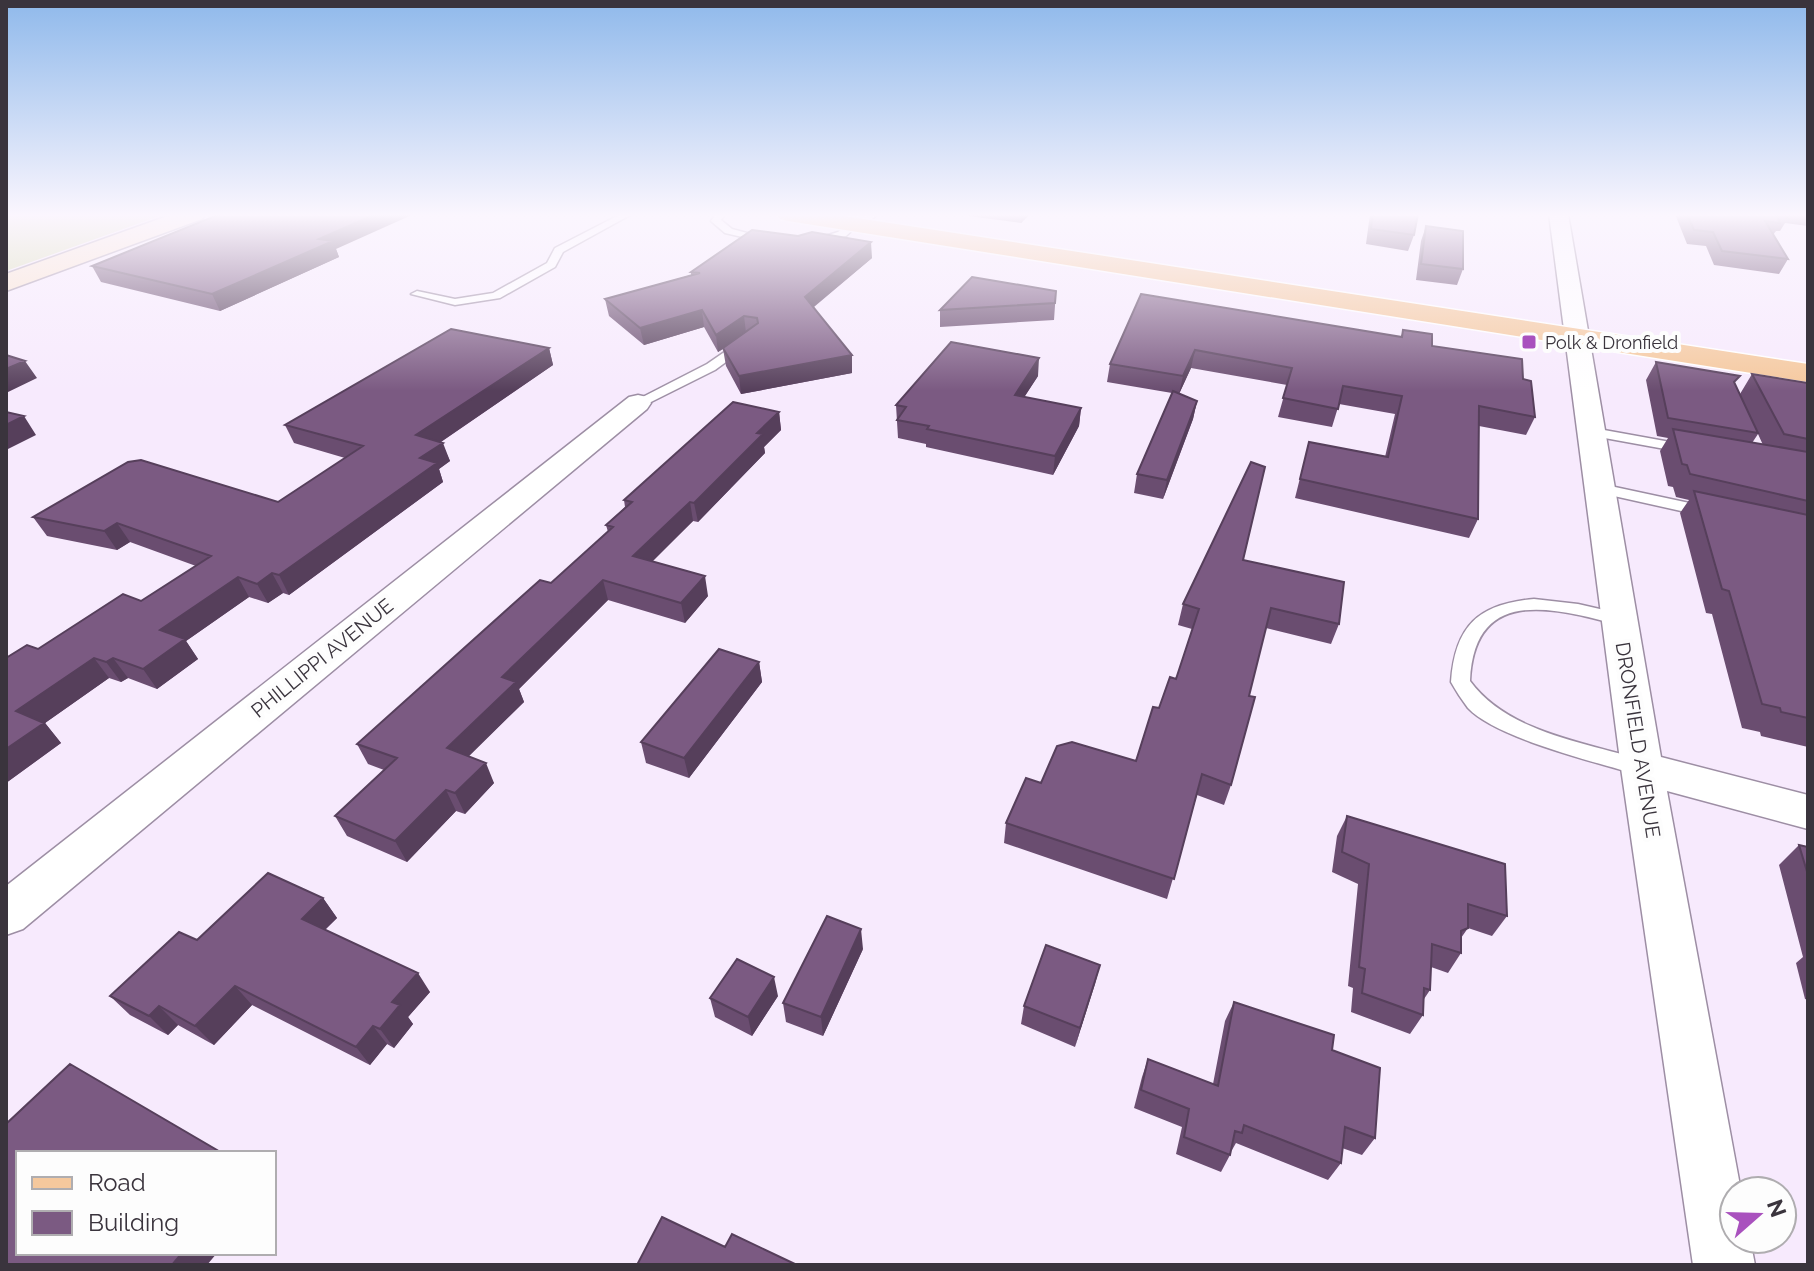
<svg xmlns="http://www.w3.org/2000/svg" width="1814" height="1271" viewBox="0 0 1814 1271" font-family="Raleway,sans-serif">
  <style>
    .green { fill: #d6dcae }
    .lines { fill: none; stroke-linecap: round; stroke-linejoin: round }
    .lane-casing { stroke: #9d8ea4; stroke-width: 3 }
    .street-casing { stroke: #9d8ea4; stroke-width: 3 }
    .secondary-casing { stroke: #9d8ea4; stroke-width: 3 }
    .primary-casing { stroke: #fff; stroke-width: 3 }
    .lane { fill: #fff; fill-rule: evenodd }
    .street { fill: #fff; fill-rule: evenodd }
    .secondary { fill: #fae3ce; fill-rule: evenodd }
    .primary { fill: #f5c89d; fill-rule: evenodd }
    .wall { fill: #6a4d70; fill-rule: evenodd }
    .shaded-wall { fill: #563f5b }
    .building { fill: #7b5a82; stroke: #563f5b; stroke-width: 2 }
    .poi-dot { fill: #a951be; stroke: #fdfdfd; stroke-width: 3 }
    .labels { text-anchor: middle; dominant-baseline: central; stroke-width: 8; stroke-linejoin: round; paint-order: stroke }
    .far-poi-label { font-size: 18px; fill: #3a343d; stroke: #fdfdfd; text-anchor: start }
    .street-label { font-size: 20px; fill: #3a343d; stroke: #fdfdfd }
  </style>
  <rect width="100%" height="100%" fill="#f7eafd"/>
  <path class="green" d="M6 214H165L6 271Z"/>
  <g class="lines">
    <defs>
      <path id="lane" d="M621 214H632L563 252 555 267 500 298 455 305 411 294 417 291 455 299 493 293 547 263 555 248Z
        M716 214H725L721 220 732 229 773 240 768 243 725 233 711 221Z
        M851 222 859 224 846 236 814 244 809 241 838 232Z
        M739 342 749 345 715 370 643 406 638 407 631 403 707 364Z
        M1593 428 1687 445 1694 449 1687 453 1588 435V429Z
        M1601 484 1708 507 1716 512 1708 517 1596 492V486Z
        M1534 599 1578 604 1626 615 1629 619 1620 625C1554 608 1474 585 1470 681 1509 734 1589 743 1649 762L1652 768 1649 774 1642 776C1600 763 1497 739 1468 708 1462 700 1456 691 1451 682 1455 626 1478 604 1534 599Z"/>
      <path id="street" d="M856 214H878L861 228H847L844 224Z
        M1549 214H1568L1661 757 1808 795V829L1667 791 1741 1191H1734V1239H1750L1755 1265H1693L1621 768Z
        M638 395 647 397 651 403 647 409 23 929 6 935V886L629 397Z"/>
      <path id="secondary" d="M173 214H206L202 219 6 291V274Z"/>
      <path id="primary" d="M776 214H831L1808 364V382L788 221 780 219Z"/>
    </defs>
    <use href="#lane" class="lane-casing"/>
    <use href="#street" class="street-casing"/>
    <use href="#secondary" class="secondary-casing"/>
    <use href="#primary" class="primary-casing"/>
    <use href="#lane" class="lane"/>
    <use href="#street" class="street"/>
    <use href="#secondary" class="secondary"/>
    <use href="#primary" class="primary"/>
  </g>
  <path class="wall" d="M953 214H1030L1021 223Z
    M1370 214H1418L1414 235 1408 251 1366 244Z
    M1675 214H1808V226L1785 223 1780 231H1776L1773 235 1788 259 1779 274 1714 265 1706 246 1687 244Z
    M1426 226 1463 269 1457 285 1416 280 1421 241Z
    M336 249 339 257 220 311 101 282 92 266Z
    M872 258 814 307 852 373 741 394 726 366 723 349 718 352 704 327 644 345 609 316 605 299 691 275V272Z
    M1056 291 1054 320 940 327V310Z
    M1141 294 1401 337 1403 330 1432 346 1523 379 1535 417 1526 435 1479 426 1478 519 1469 538 1295 498 1309 442 1385 457 1395 414 1339 404 1332 427 1278 417 1287 385 1191 368 1179 394 1197 401 1193 419 1163 499 1134 493 1137 474 1172 393 1107 382 1110 364Z
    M549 348 553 365 441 442 450 461 439 469 443 482 289 595 283 593 268 603 249 597 186 641 198 659 157 689 128 678 121 682 109 678 45 723 61 743 6 783V658L38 649 141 601 196 566 130 542 117 550 47 536 33 517 278 502 345 458 294 443 285 425Z
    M1656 362 1735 384 1740 394 1752 374 1808 383V747L1761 736 1760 732 1742 728 1712 614 1706 613 1680 513 1689 500 1676 497 1673 487 1668 486 1660 451 1668 438 1657 436 1646 380ZM1758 434 1763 445 1752 443Z
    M1038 376 1024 397 1081 408 1079 426 1053 475 926 447V444L898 438 896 405Z
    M779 412 781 430 764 447 765 453 698 522 693 521 652 561 708 596 685 623 608 600 519 689 524 702 468 756 494 783 465 814 456 811 407 862 347 836 335 816 384 770 368 764 357 744 551 583 608 532 606 525 625 507 624 500Z
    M1243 560 1339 624 1331 644 1266 628 1249 696 1231 785 1224 805 1197 795 1167 899 1004 843 1006 823 1041 783 1136 761 1159 708 1176 679 1192 629 1178 625 1183 604Z
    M759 662 762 682 689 778 646 763 641 742Z
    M1347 816 1507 916 1492 936 1468 928 1461 938V953L1448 973 1431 967 1430 990 1424 999 1423 1015 1410 1034 1351 1012 1353 988 1348 986 1358 884 1332 872 1337 836Z
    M1799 845 1808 847V1000L1805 999 1796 963 1803 957 1779 865Z
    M323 898 337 918 325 930 430 992 408 1017 413 1024 394 1048 387 1044 370 1065 252 1005 214 1045 178 1025 168 1035 130 1015 110 996 197 940Z
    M863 949 823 1036 786 1022 783 1003Z
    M1100 965 1075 1047 1021 1024 1024 1006Z
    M778 996 752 1036 715 1017 710 998Z
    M1234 1002 1332 1050 1375 1138 1362 1155 1342 1148 1341 1163 1328 1180 1236 1143 1232 1150H1231L1230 1155 1221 1172 1176 1154 1182 1127 1134 1108 1142 1077 1148 1059 1213 1084 1225 1021Z"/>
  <path class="shaded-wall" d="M376 214H414L336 249 339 257 220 311 212 294 319 239Z
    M1021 214H1030L1021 223Z
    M871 242 872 258 806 313 805 297Z
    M702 310 704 327 644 345 640 328Z
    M744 316 746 333 718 352 716 335Z
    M549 348 553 365 423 454 416 435Z
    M1195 350 1191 368 1179 394 1183 376Z
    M852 355V373L741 394 739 376Z
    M1039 358 1038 376 1014 413 1015 395Z
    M25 361 37 378 6 393V369Z
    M1197 401 1193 419 1163 499 1167 480Z
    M1081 408 1079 426 1053 475 1055 456Z
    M779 412 781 430 764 447 765 453 698 522 694 503 757 433Z
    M24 416 36 435 6 450V425Z
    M443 443 450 461 439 469 443 482 289 595 279 575 420 458Z
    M690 502 693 521 638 576 633 556Z
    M117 523 130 542 117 550 104 531Z
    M272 573 283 593 268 603 257 584Z
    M705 576 708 596 685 623 681 603Z
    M238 577 249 597 186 641 198 659 157 689 143 669 160 630Z
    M603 580 608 600 519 689 524 702 456 769 447 748 502 677Z
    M94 658 109 678 45 723 61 743 6 783V749L16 711Z
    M113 658 128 678 121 682 106 662Z
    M759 662 762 682 689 778 684 758Z
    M486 763 494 783 465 814 455 793Z
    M446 790 456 811 407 862 395 841Z
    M323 898 337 918 316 938 302 919Z
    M861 929 863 949 823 1036 821 1017Z
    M1100 965 1095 984 1075 1047 1080 1028Z
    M418 973 430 992 408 1017 413 1024 394 1048 380 1029 392 1002Z
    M774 977 778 996 752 1036 748 1017Z
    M235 986 252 1005 214 1045 195 1026Z
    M159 1006 178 1025 168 1035 149 1016Z
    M373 1026 387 1044 370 1065 356 1047Z
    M182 1253H217L207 1265H172Z"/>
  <path class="building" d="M220 214H376L319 239 333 241 212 294 92 266Z
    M1373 214H1418L1414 235 1371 229Z
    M1687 214H1785L1788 218 1777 216 1780 223 1765 221 1788 259 1722 251 1713 232 1694 230Z
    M1426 226 1463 231V269L1421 264Z
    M752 230 798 236 812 232 871 242 805 297 852 355 739 376 723 348 758 323 757 318 744 316 716 335 702 310 640 328 605 299 700 273 691 272Z
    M972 277 1056 291 1055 303 940 310Z
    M1141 294 1402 337 1403 330 1432 334V346L1522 359 1523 379 1531 381 1535 417 1479 406 1478 519 1300 479 1309 442 1388 457 1402 396 1343 386 1338 409 1283 398 1292 368 1195 350 1183 376 1110 364Z
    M451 329 549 348 416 435 443 443 420 458 437 463 279 575 272 573 257 584 238 577 160 630 185 639 143 669 113 658 106 662 94 658 16 711 44 723 6 749V658L27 645 38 649 123 594 141 601 211 556 117 523 104 531 33 517 128 462 141 460 278 502 363 446 285 425Z
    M951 342 1039 358 1015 395 1081 408 1055 456 927 429 929 426 897 420 906 407 896 405Z
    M6 355 25 361 6 369Z
    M1656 362 1740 376 1734 382 1758 433 1668 418Z
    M1752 374 1808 383V439L1784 434Z
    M1173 391 1197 401 1167 480 1137 474Z
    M733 402 779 412 757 433 763 434 694 503 690 502 633 556 705 576 681 603 603 580 502 677 516 682 447 748 486 763 455 793 446 790 395 841 335 816 397 758 357 744 540 580 551 583 613 527 606 525 632 502 624 500Z
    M6 412 24 416 6 425Z
    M1673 429 1808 452V501L1690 474 1687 465 1682 464Z
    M1251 462 1265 467 1243 560 1344 582 1339 624 1271 608 1249 696 1255 697 1231 785 1202 774 1174 879 1006 823 1026 778 1041 783 1057 746 1072 742 1136 761 1153 707 1159 708 1170 677 1176 679 1199 609 1183 604Z
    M1694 491 1808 515V718L1781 712 1780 708 1762 704 1729 591 1722 589Z
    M719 649 759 662 684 758 641 742Z
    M1347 816 1505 864 1507 916 1468 904V928L1461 931V953L1432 944 1430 990 1424 988 1423 1015 1362 993 1365 969 1359 967 1369 864 1342 852Z
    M1799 845 1808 847V875Z
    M268 873 323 898 302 919 418 973 392 1002 400 1005 380 1029 373 1026 356 1047 235 986 195 1026 159 1006 149 1016 110 996 179 932 197 940Z
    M827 916 861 929 821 1017 783 1003Z
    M1046 945 1100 965 1080 1028 1024 1006Z
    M737 959 774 977 748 1017 710 998Z
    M1234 1002 1334 1035 1332 1050 1380 1068 1375 1138 1345 1127 1341 1163 1244 1125 1242 1133 1235 1131 1230 1155 1184 1137 1189 1109 1141 1090 1148 1059 1218 1086Z
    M70 1064 222 1153H18V1253H182L172 1265H6V1124Z
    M662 1217 725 1247 732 1234 797 1265H637Z"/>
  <linearGradient id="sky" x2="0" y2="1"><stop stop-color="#8fb9eb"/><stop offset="0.55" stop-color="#fbf6fe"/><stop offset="1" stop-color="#fbf6fe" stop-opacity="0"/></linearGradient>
  <rect width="1814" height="391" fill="url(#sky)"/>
  <rect class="poi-dot" x="1521" y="334" width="16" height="16" rx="4"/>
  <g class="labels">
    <g class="far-poi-label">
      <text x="1545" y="342">Polk &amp; Dronfield</text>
    </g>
    <g class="street-label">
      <text transform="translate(322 658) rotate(-39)">PHILLIPPI AVENUE</text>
      <text transform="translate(1638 740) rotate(81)">DRONFIELD AVENUE</text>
    </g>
  </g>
  <rect width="1814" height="1271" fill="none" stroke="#3a343d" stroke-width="16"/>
  <rect x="16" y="1151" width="260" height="104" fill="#fdfdfd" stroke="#afadb0" stroke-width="2"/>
  <rect x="32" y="1177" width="40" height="12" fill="#f5c89d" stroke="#afadb0" stroke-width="2"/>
  <text x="88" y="1191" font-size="24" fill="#3a343d">Road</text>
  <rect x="32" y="1211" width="40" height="24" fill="#7b5a82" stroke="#afadb0" stroke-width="2"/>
  <text x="88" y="1231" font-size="24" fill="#3a343d">Building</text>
  <g transform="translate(1758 1215) rotate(70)"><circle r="38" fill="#fdfdfd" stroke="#afadb0" stroke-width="2"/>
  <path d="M0-6L14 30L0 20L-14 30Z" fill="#a951be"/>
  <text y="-12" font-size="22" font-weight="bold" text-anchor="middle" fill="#3a343d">N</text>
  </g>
</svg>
